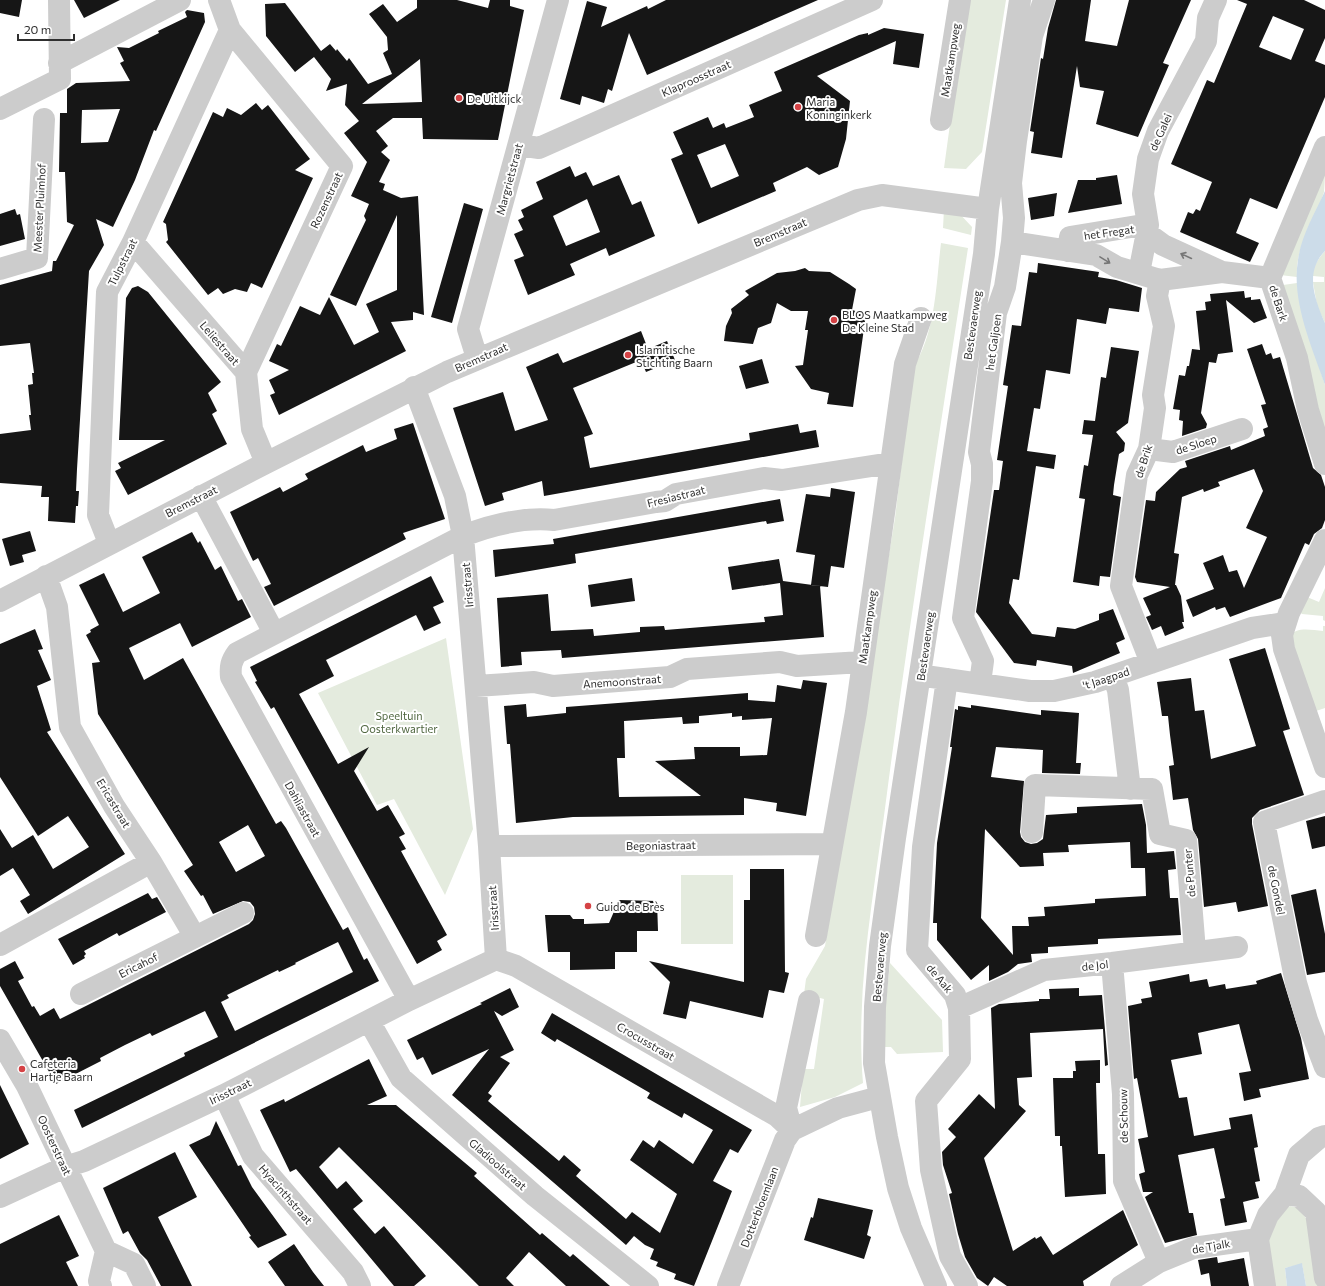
<svg xmlns="http://www.w3.org/2000/svg" width="1325" height="1286" viewBox="0 0 1325 1286" font-family="Commissioner,sans-serif">
  <style>
    .green { fill: #e4ebde }
    .water { fill: #ccdce9 }
    .building { fill: #161616; fill-rule: evenodd }
    .lines { fill: none; stroke-linecap: round; stroke-linejoin: round }
    .minor { stroke: #ccc; stroke-width: 22 }
    .oneway { stroke: #767676 }
    .poi-dot { fill: #d54245; stroke: #fff; stroke-width: 1.5 }
    .labels { text-anchor: middle; dominant-baseline: central; stroke-width: 4; stroke-linejoin: round; paint-order: stroke }
    .street-label { font-size: 11px; fill: #2f2f2f; stroke: #fff }
    .poi-label { font-size: 11px; fill: #2f2f2f; stroke: #fff; text-anchor: start }
    .park-label { font-size: 11px; fill: #506740; stroke: #fff }
  </style>
  <rect width="100%" height="100%" fill="#fff"/>
  <path class="green" d="M967 0H1006L982 152 966 169 944 168Z
    M1325 158C1325 169 1325 183 1324 192 1315 221 1295 245 1297 277L1280 275Z
    M944 209 958 212 972 227 971 235 943 228Z
    M941 243 968 248C940 429 911 610 887 793 875 889 855 986 863 1083L835 1097 800 1107 803 1069H814L824 999 804 994 806 979 825 946 895 518 913 368C936 332 936 284 941 243Z
    M1325 251V323L1317 306 1313 282H1324V277L1313 276C1312 267 1319 258 1325 251Z
    M1297 283 1304 320 1325 385V446L1283 285Z
    M1325 588V621L1323 620V616L1302 614 1299 611 1307 597 1319 602Z
    M1323 626H1325V708L1313 712 1289 637C1296 626 1311 630 1323 631Z
    M446 638 473 829 445 895 394 799 377 805 318 693Z
    M681 875H733V944H681Z
    M890 963 942 1020 943 1052 897 1054 891 1047H885L884 1020Z
    M1290 1206 1299 1208 1310 1224 1320 1286H1306L1302 1264 1285 1268 1287 1286H1272L1265 1247 1281 1212Z"/>
  <path class="water" d="M1325 191V251C1304 272 1315 300 1325 323 1325 328 1325 376 1325 385 1312 347 1291 301 1298 260 1301 236 1315 213 1325 191Z
    M1302 1263 1306 1286H1287L1285 1268Z"/>
  <path class="building" d="M0 0H22L19 17 0 13Z
    M74 0H120L84 18Z
    M417 0H457L488 8 490 0H510V6L524 10 498 140 423 139 422 118H393L376 131 388 146 381 152 390 160 379 182 385 184 383 190 401 198 418 196 424 315 413 312V320L391 322 406 351 279 415 270 395 275 393 269 380 289 370 269 361 277 344 281 346 300 306 320 315 329 297 354 345 379 332 366 304 397 290V215L356 306 330 295 366 220 364 216 369 204 351 196 367 162 344 133 359 121 345 105 347 84 326 91 331 79 314 57 295 72 266 36 265 4 285 3 321 51 330 44 336 51 337 49 347 61 349 58 368 84 392 74 383 53 388 50 387 37 369 14 383 4 397 22 417 8ZM420 59 422 102 362 104 398 76Z
    M666 0H818L647 75 629 33 612 91 608 89 604 103 582 96 580 105 560 99 587 1 607 7 601 27 647 6 648 9Z
    M1056 0H1091L1085 41 1117 46 1129 0H1191L1163 63 1169 65 1138 137 1096 124 1104 91 1080 87 1077 66 1062 158 1031 153 1034 132 1030 131 1041 58 1043 59 1048 28Z
    M1237 0H1304L1325 10V38L1315 61 1325 65V97L1277 209 1250 198 1236 233 1259 243 1250 262 1180 232 1188 212 1193 214 1196 209 1200 211 1212 182 1171 164 1207 80 1214 83 1247 4ZM1273 16 1304 29 1291 60 1259 47Z
    M187 10 204 13 205 22 156 131 154 130 135 180 113 227 96 219 104 245 89 271 77 469 76 491H79L78 506H76L75 523 48 521 49 497H41L42 486 0 483V434L31 430 29 415H31L28 385 33 384 32 373H34L30 343 0 346V285L52 271 53 261H56L74 225 67 222 65 172H59L60 113H67V89L76 83 130 81 120 63 124 61 117 47 129 48 159 33 158 31 187 17 185 12ZM120 109 108 142 81 143 82 110Z
    M884 28 924 34 919 68 893 64 896 41 817 76 850 101 846 139 838 167 819 175 807 167 773 183 776 191 698 224 671 159 683 154 673 132 708 117 713 128 724 123 726 128 754 117 749 105 782 91 774 72 859 35 868 33V35ZM725 144 739 176 711 188 697 155Z
    M256 103 262 110 268 105 310 159 295 170 313 178 262 288 251 283 247 292 235 289 223 294 218 288 208 295 166 242 168 240 166 224 163 222 213 112 223 117 227 108 241 115Z
    M570 166 575 177 586 172 593 186 619 175 632 205 641 201 655 236 609 256 606 248 570 264 575 275 528 295 514 260 524 256 514 234 523 230 518 220 524 217 521 210 543 199 536 182ZM587 199 600 232 566 246 553 216Z
    M1117 175 1122 204 1068 213 1078 180H1096V178Z
    M1057 193 1054 216 1031 220 1028 198Z
    M464 203 483 209 452 323 431 317Z
    M15 209 17 215 20 214 25 239 0 246V214Z
    M1038 263 1099 272 1098 277 1116 280 1142 288 1139 312 1109 308 1106 324 1077 319 1070 374 1046 370 1040 409 1034 408 1027 451 1056 455 1054 469 1036 466 1019 580 1013 579 1009 603 1032 634 1055 637 1057 627 1075 629 1099 620V614L1113 609 1125 639 1116 643 1120 653 1073 673 1072 666 1037 660 1036 666 1014 663 976 612 994 490H999L1003 461 997 460 1008 386 1003 385 1012 325 1021 326 1029 272 1037 273Z
    M805 268 809 271 830 272 849 284 856 289 852 310 866 314 853 407 827 404 829 393 811 389 795 366 803 365 808 330H805L808 311H791L777 303 771 323 758 328 753 344 724 341 726 326 732 313 731 309 749 295 745 291 777 273 795 271Z
    M138 286 148 292 221 382 208 393 217 411 212 414 227 444 128 495 115 471 121 468 118 463 165 440H119L126 298 132 288Z
    M1244 291 1245 298 1251 297V300L1260 299 1267 318 1254 323 1226 300 1233 352 1218 354 1216 363 1209 362 1201 413 1207 424 1206 428 1182 436 1183 421 1179 420 1180 410 1173 409 1179 375 1185 376 1187 366H1189L1192 349 1200 350 1196 311 1206 310 1205 302 1211 301 1210 294Z
    M641 331 648 349 667 341 675 360 646 372 641 360 573 388 593 434 584 437 590 468 750 440 749 433 798 424 800 433 816 430 819 447 544 496 542 481 502 493 504 500 485 506 453 408 503 392 515 431 548 420 526 367 558 353 563 363Z
    M1262 344 1266 355 1271 353 1273 359 1280 357 1313 468 1321 475 1325 487V520L1322 528 1314 534 1309 545 1305 543 1281 598 1230 617 1225 607 1216 610 1215 607 1193 617 1186 600 1214 589 1203 563 1223 555 1229 572 1237 570 1244 588 1267 537 1246 528 1263 491 1254 469 1218 482 1220 486 1204 492 1203 489 1182 497 1174 553 1179 554 1175 585H1176L1181 596 1184 622H1182L1184 628 1165 636 1161 626 1152 630 1146 617 1151 615 1143 598 1170 587 1137 582 1135 577 1146 500 1155 501 1156 492 1180 469 1187 467 1185 461 1230 446 1231 450 1265 436 1263 429 1268 427 1261 405 1266 404 1247 349Z
    M1111 347 1139 351 1128 423 1116 432 1125 443 1124 451 1119 454 1114 485 1113 495 1121 497 1110 577 1100 576 1099 586 1073 582 1085 499 1079 498 1084 465 1088 466 1093 435 1082 434 1084 420 1095 421 1101 377 1106 378Z
    M762 359 769 383 746 389 739 366Z
    M413 423 445 519 403 533 406 539 274 606 264 587 271 584 258 558 253 561 230 512 280 487 283 492 308 479 305 474 363 445 366 452 397 439 394 429Z
    M831 488 855 492 844 568 831 566 828 587 811 585 815 555 796 552 806 494 830 497Z
    M780 499 784 521 767 524 766 521 575 554 576 563 495 577 493 550 554 544 553 539Z
    M30 531 36 551 22 555 24 562 10 566 2 539Z
    M192 532 198 543 200 541 215 570 221 566 238 601 242 599 251 617 192 647 180 623 129 648 144 680 183 658 276 824 281 821 286 828 343 930 348 927 364 960 367 958 379 981 82 1128 74 1110 185 1056 184 1053 218 1037 205 1011 152 1036 150 1033 125 1045 100 1058 101 1061 56 1084 0 986V969L15 961 24 978 18 981 32 1007 34 1006 40 1016 54 1008 60 1019 249 924 253 920 255 914 254 907 250 902 243 901 213 914 203 895 201 896 184 871 193 865 98 714 92 663 100 662 86 635 91 632 90 630 99 625 79 585 104 573 123 612 160 593 142 557ZM248 825 265 856 236 872 219 842ZM338 942 353 972 235 1031 221 1002 229 998 227 995 278 970 279 972 296 964 295 963Z
    M779 559 783 581 820 586 824 637 562 658 561 650 521 652 522 665 501 667 497 598 548 594 551 631 593 629 594 636 640 632V627L664 626 665 630 765 622 764 617 783 615 780 583 732 590 728 567Z
    M431 576 444 602 433 607 441 623 424 631 416 615 326 660 334 676 299 694 338 764 369 747 354 771 377 811 388 805 405 834 399 837 406 849 401 851 447 935 437 941 442 950 417 964 274 707 271 709 255 682 257 681 250 667Z
    M632 578 635 601 591 607 588 585Z
    M35 629 43 649 38 650 51 680 37 686 51 730 47 732 125 854 28 914 20 901 30 895 13 868 0 876V829L12 848 33 835 53 869 89 847 68 816 38 836 0 777V644Z
    M1265 648 1290 729 1283 731 1304 795 1260 810 1252 818V824L1268 906 1238 912 1236 902 1204 907 1198 839 1193 830 1188 798 1173 800 1169 766 1174 765 1170 735 1168 716H1162L1157 682 1191 678 1195 711 1204 710 1211 759 1256 746 1229 659Z
    M803 680 827 683 806 816 776 811 777 803 744 798V815L573 817 516 823 510 744H507L504 706 526 704 527 717 566 713V707L748 693V700L775 702 777 685 801 689ZM732 713V717L742 716V720L772 718 767 755 740 756V747H694L695 759 655 761 701 796 619 797 617 758H625L624 721 682 717 683 724 699 723V716Z
    M971 705 1041 715V710L1079 713 1076 763H1081L1080 774 1042 773 1043 750 996 747 991 777 1024 781 1020 832 1021 837 1025 842 1031 844 1037 843 1043 839 1046 815 1077 813V807L1142 804 1146 825 1147 853 1174 851 1176 869 1168 870 1170 898H1178L1181 935 1098 939V944L1048 947V953L1031 954 1032 962 1018 964 1008 972 989 981V965L971 980 937 940V923H933L937 843 952 747H950L955 709 958 710V706L971 708ZM985 829 1020 867 1044 866 1043 853 1069 852 1068 845 1130 842 1131 868H1145L1146 896 1095 899V903L1044 907 1045 916 1028 917 1029 926H1012L1013 955 981 918Z
    M1325 816V846L1312 849 1306 821Z
    M750 869H784L785 972 789 973 784 993 769 990 763 1018 690 1001 686 1019 663 1014 670 982 649 961 744 982V900H750Z
    M1316 889 1325 934V972L1307 975 1291 895Z
    M148 893 152 899 157 897 166 912 119 936 117 933 84 951 86 954 84 956 85 958 73 965 58 939Z
    M619 900 657 901 658 931H637V952H615V969L570 970V952H548L545 915H570L573 919H584V924L609 923Z
    M1281 973 1301 1038 1309 1079 1259 1089 1261 1097 1244 1101 1239 1073 1251 1071 1239 1024 1198 1033 1202 1054 1171 1060 1179 1098 1187 1097 1194 1136 1231 1129 1229 1118 1252 1114 1258 1147 1254 1148 1260 1181 1255 1182 1259 1198 1243 1202 1247 1222 1225 1226 1220 1199 1225 1198 1214 1148 1178 1155 1189 1213H1193L1197 1235 1165 1243 1145 1197 1153 1192H1143L1139 1174 1145 1172 1138 1139 1148 1137 1137 1078 1134 1079 1128 1006 1142 1003 1141 999 1152 997 1149 982 1189 974 1190 982 1207 979 1209 987 1225 984 1226 989 1257 984 1256 981Z
    M510 988 519 1007 502 1016 494 1011 514 1050 500 1057 510 1063 488 1093 492 1096 488 1101 559 1161 564 1155 581 1170 576 1176 626 1219 632 1212 660 1233 677 1194 630 1160 643 1140 654 1148 659 1140 693 1164 713 1130 684 1113 682 1118 647 1098 650 1093 557 1039 555 1042 541 1033 552 1013 752 1130 738 1153 730 1149 713 1181 732 1191 694 1286 674 1279 676 1274 656 1266 658 1262 650 1259 654 1249 645 1245 634 1236 626 1245 452 1095 489 1049 432 1075 423 1057 417 1060 407 1040 482 1004 480 1003Z
    M1079 988V996L1102 995 1108 1065 1105 1066 1103 1029 1030 1033 1032 1077 1017 1078 1019 1105 1026 1111 984 1158 1013 1251 1035 1237 1036 1239 1041 1236 1053 1255 1123 1210 1138 1245 1083 1281 1084 1286H1007L994 1277 988 1286 977 1278 965 1257 958 1234 949 1194 952 1193 943 1165 942 1152 956 1137 948 1129 979 1094 995 1109 991 1008 999 1004 1039 1001V999H1050L1049 989Z
    M369 1059 387 1096 367 1105H396L477 1173 474 1176 540 1235 542 1233 570 1257 573 1254 610 1286H566L529 1252 506 1278 514 1286H479L339 1147 319 1167 337 1189 346 1181 363 1201 353 1209 375 1234 384 1226 426 1276 414 1286H394L296 1169 290 1172 260 1110 284 1099 285 1102Z
    M1100 1060V1083H1096L1098 1154H1105L1106 1194 1065 1197 1062 1146H1060V1136H1055L1053 1078H1073V1071H1076L1075 1061Z
    M0 1085 29 1144 0 1159Z
    M216 1121 238 1166 241 1165 252 1187 287 1235 258 1248 249 1237 251 1236 189 1145 210 1135Z
    M175 1152 197 1197 158 1217 192 1286H161L147 1260 140 1253 128 1231 123 1234 103 1188Z
    M818 1198 873 1210 867 1235 871 1237 864 1259 804 1240 811 1217 813 1218Z
    M59 1215 79 1256 66 1262 78 1286H0V1244Z
    M294 1244 313 1272 324 1286H285L268 1262Z
    M1217 1257 1218 1263 1244 1258 1249 1286H1211L1209 1273 1201 1275 1198 1260Z"/>
  <g class="lines">
    <path class="minor" d="M230 30 342 166 246 372
      M59 63 180 0
      M0 109 60 79 59 0
      M941 120 960 0
      M519 145 539 148 872 0
      M1325 147 1270 278 1297 358 1308 410 1325 464
      M133 242 246 372 252 429 266 463
      M1012 242 1096 255 1117 267 1160 280 1222 272 1270 278
      M1068 251 1070 237 1137 226 1163 245 1222 272
      M0 269 37 258 44 119
      M1139 273 1147 232 1148 225 1143 194 1148 159 1158 131 1206 41 1208 18 1216 0
      M477 358 468 329 558 0
      M414 387 455 496 463 536 489 846 496 959
      M1149 449 1173 452 1242 429
      M201 496 274 633
      M1325 540 1289 613 1282 635 1284 649 1325 767
      M109 543 98 515 107 292 133 242 230 30 219 0
      M0 601 266 463 447 372 858 200 882 195 988 209
      M1151 663 1121 586 1137 475 1149 449 1155 408 1153 395 1164 326 1157 296 1160 280
      M1113 676 1118 690 1130 789
      M932 677 1030 691H1054L1095 682 1252 628 1285 623
      M947 679 923 847 917 950 955 995 959 1008 960 1059 926 1101 931 1170 950 1256 967 1286
      M980 683 983 661 963 618 982 481V464L979 452 996 313 1005 287 1012 242 1014 218 1011 183 1016 141 1032 36 1044 0
      M476 686 534 682 553 686 670 677 687 669 780 662 797 666 862 662
      M1325 801 1264 822 1296 983 1307 1020 1325 1067
      M1032 832 1035 785 1152 789 1160 834 1186 840 1195 951
      M489 846 832 844
      M151 862 195 937
      M816 936 856 712 905 364 921 318
      M0 945 151 862 114 806 70 727 57 607 46 576
      M496 959 516 966 777 1116 792 1130
      M1112 963 1123 1094 1124 1181 1159 1262
      M81 994 243 913
      M409 1000 231 677C230 667 231 661 237 653L463 536C491 525 524 517 554 520L656 502 665 501 676 494 764 478 782 480 891 463
      M959 1008 1044 970 1112 963 1237 947
      M369 1021 401 1078 535 1196 648 1286
      M0 1040 27 1086 106 1251 134 1264 145 1286
      M224 1095 253 1156 353 1272 360 1286
      M792 1130 786 1108 809 1001
      M1285 1194 1299 1196 1316 1212 1325 1278
      M0 1197 65 1167 84 1161 224 1095 409 1000 496 959
      M1258 1239 1265 1286
      M101 1286 99 1281 106 1251
      M728 1286 785 1140 792 1130 838 1108 879 1097
      M936 1286 911 1228 898 1188 887 1137 874 1063 875 1007 880 946 895 838 984 254 988 209 1020 0
      M1121 1286 1159 1262 1193 1248 1258 1239 1268 1215 1285 1194 1299 1155 1319 1138 1325 1136"/>
  </g>
  <defs><path id="oneway-shaft" d="M-6 0H5M1.5-3L5.5 0L1.5 3" fill="none" stroke-width="1.6" stroke-linecap="round" stroke-linejoin="round"/></defs>
  <g class="oneway">
    <use href="#oneway-shaft" transform="translate(1186 256) rotate(-155)"/>
    <use href="#oneway-shaft" transform="translate(1105 260) rotate(32)"/>
  </g>
  <g class="poi-dot">
    <circle cx="459" cy="98" r="4"/>
    <circle cx="798" cy="107" r="4"/>
    <circle cx="834" cy="320" r="4"/>
    <circle cx="628" cy="355" r="4"/>
    <circle cx="588" cy="906" r="4"/>
    <circle cx="22" cy="1069" r="4"/>
  </g>
  <g class="labels">
    <g class="street-label">
      <text transform="translate(950 60) rotate(-81)">Maatkampweg</text>
      <text transform="translate(696 78) rotate(-24)">Klaproosstraat</text>
      <text transform="translate(1160 132) rotate(-66)">de Galei</text>
      <text transform="translate(509 179) rotate(-75)">Margrietstraat</text>
      <text transform="translate(326 200) rotate(-65)">Rozenstraat</text>
      <text transform="translate(39 208) rotate(-87)">Meester Pluimhof</text>
      <text transform="translate(780 232) rotate(-23)">Bremstraat</text>
      <text transform="translate(1109 232) rotate(-8)">het Fregat</text>
      <text transform="translate(122 262) rotate(-63)">Tulpstraat</text>
      <text transform="translate(1279 303) rotate(72)">de Bark</text>
      <text transform="translate(972 325) rotate(-82)">Bestevaerweg</text>
      <text transform="translate(993 342) rotate(-82)">het Galjoen</text>
      <text transform="translate(220 343) rotate(49)">Leliestraat</text>
      <text transform="translate(481 357) rotate(-24)">Bremstraat</text>
      <text transform="translate(1196 444) rotate(-18)">de Sloep</text>
      <text transform="translate(1143 461) rotate(-72)">de Brik</text>
      <text transform="translate(676 496) rotate(-14)">Fresiastraat</text>
      <text transform="translate(191 501) rotate(-27)">Bremstraat</text>
      <text transform="translate(467 585) rotate(-95)">Irisstraat</text>
      <text transform="translate(867 627) rotate(-82)">Maatkampweg</text>
      <text transform="translate(925 646) rotate(-82)">Bestevaerweg</text>
      <text transform="translate(1106 678) rotate(-18)">'t Jaagpad</text>
      <text transform="translate(622 681) rotate(-4)">Anemoonstraat</text>
      <text transform="translate(114 803) rotate(59)">Ericastraat</text>
      <text transform="translate(303 809) rotate(61)">Dahliastraat</text>
      <text transform="translate(661 845) rotate(-1)">Begoniastraat</text>
      <text transform="translate(1189 873) rotate(-95)">de Punter</text>
      <text transform="translate(1277 890) rotate(79)">de Gondel</text>
      <text transform="translate(493 908) rotate(-94)">Irisstraat</text>
      <text transform="translate(138 965) rotate(-27)">Ericahof</text>
      <text transform="translate(1095 965) rotate(-6)">de Jol</text>
      <text transform="translate(879 967) rotate(-85)">Bestevaerweg</text>
      <text transform="translate(940 978) rotate(50)">de Aak</text>
      <text transform="translate(646 1041) rotate(30)">Crocusstraat</text>
      <text transform="translate(230 1091) rotate(-26)">Irisstraat</text>
      <text transform="translate(1123 1116) rotate(-91)">de Schouw</text>
      <text transform="translate(55 1145) rotate(65)">Oosterstraat</text>
      <text transform="translate(498 1164) rotate(41)">Gladioolstraat</text>
      <text transform="translate(286 1194) rotate(49)">Hyacinthstraat</text>
      <text transform="translate(759 1207) rotate(-69)">Dotterbloemlaan</text>
      <text transform="translate(1211 1246) rotate(-10)">de Tjalk</text>
    </g>
    <g class="poi-label">
      <text x="467" y="98">De Uitkijck</text>
      <text x="806" y="101">Maria<tspan x="806" dy="13">Koninginkerk</tspan></text>
      <text x="842" y="314">BLOS Maatkampweg<tspan x="842" dy="13">De Kleine Stad</tspan></text>
      <text x="636" y="349">Islamitische<tspan x="636" dy="13">Stichting Baarn</tspan></text>
      <text x="596" y="906">Guido de Brès</text>
      <text x="30" y="1063">Cafeteria<tspan x="30" dy="13">Hartje Baarn</tspan></text>
    </g>
    <g class="park-label">
      <text x="399" y="715">Speeltuin<tspan x="399" dy="13">Oosterkwartier</tspan></text>
    </g>
  </g>
  <path d="M18 34v6h56v-6" fill="none" stroke="#2f2f2f" stroke-width="2"/>
  <text x="24" y="34" font-size="12" fill="#2f2f2f" stroke="#ffffff" stroke-width="3" paint-order="stroke">20 m</text>
</svg>
